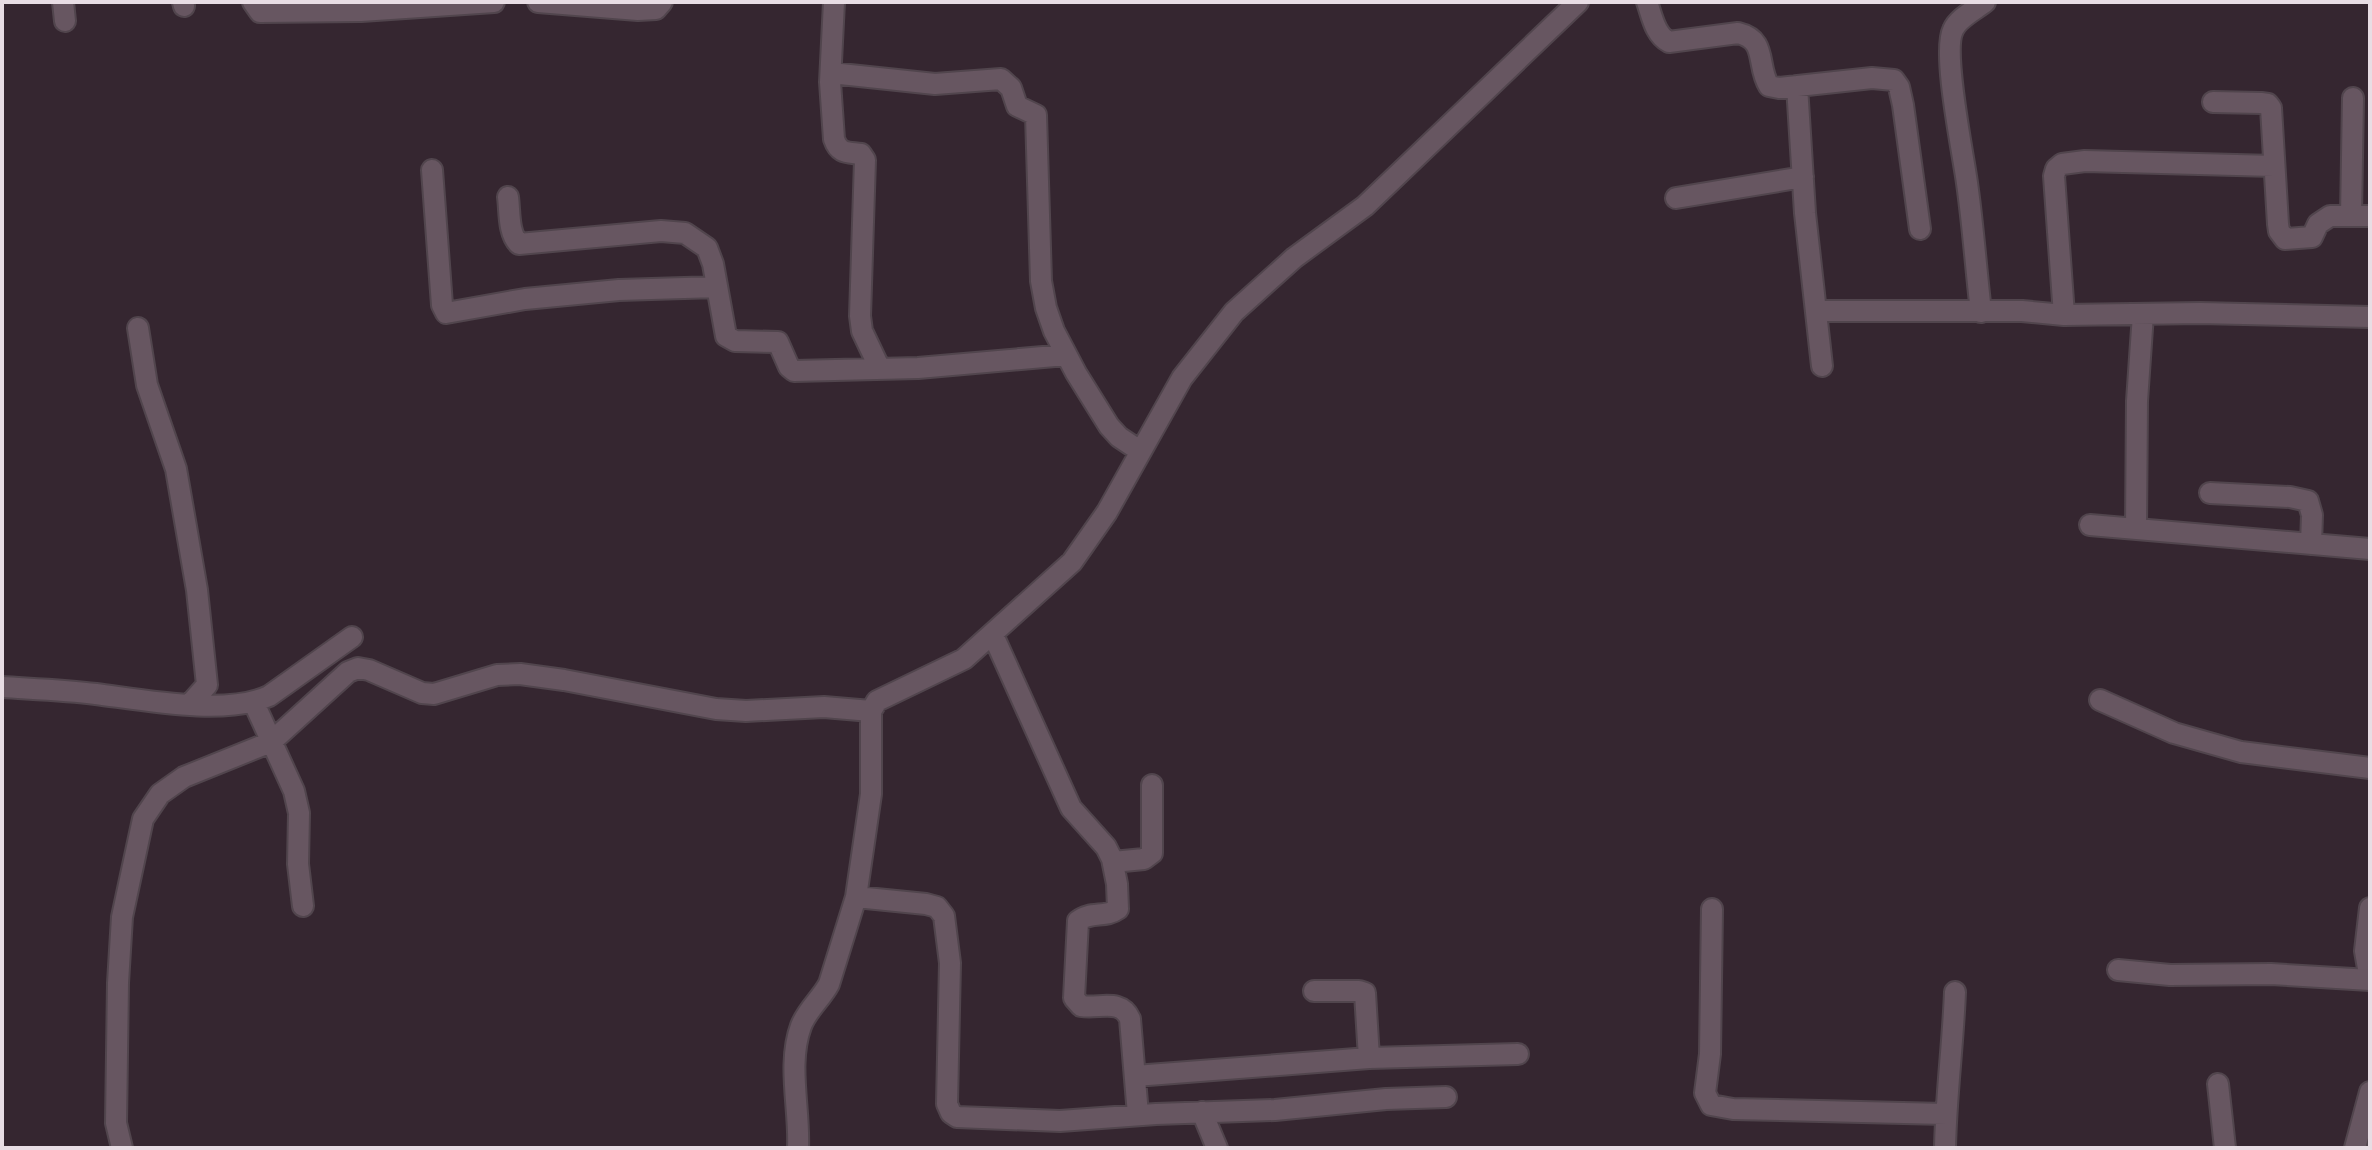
<svg xmlns="http://www.w3.org/2000/svg" width="2372" height="1150" viewBox="0 0 2372 1150" font-family="'Open Sans',sans-serif">
  <style>
    .lines { fill: none; stroke-linecap: round; stroke-linejoin: round }
    .street-casing { stroke: #51454d; stroke-width: 24 }
    .street { stroke: #675661; stroke-width: 20 }
  </style>
  <rect width="100%" height="100%" fill="#352630"/>
  <g class="lines">
    <defs>
      <path id="street" d="M63 2 65 21
        M183 2 184 6
        M253 2 260 12 361 11 494 2
        M538 2 638 10 656 9 662 2
        M834 2 830 82 834 139C839 154 847 152 861 154L865 160 860 316 862 331 880 369
        M1647 2C1652 16 1655 35 1669 42L1738 33C1768 40 1756 65 1769 86L1779 88 1872 78 1894 80 1899 87 1903 105 1920 229
        M831 73 935 84 1001 79 1011 88 1017 106 1036 115 1041 281 1046 308 1054 331 1076 373 1109 426 1119 437 1140 451
        M1797 86 1805 213 1822 366
        M2213 102 2261 103 2268 104 2271 108 2278 224 2279 231 2285 239 2312 237 2318 224 2330 216H2370
        M432 170 442 305 446 313 525 299 619 290 717 287
        M508 197C510 212 508 233 519 244L661 231 685 233 707 248 713 264 726 336 735 341 778 342 789 367 794 371 918 368 1066 355
        M1676 198 1803 177
        M2351 216 2353 98
        M1816 311H2022L2064 315 2200 313 2370 317
        M1981 312C1976 269 1973 225 1967 183 1963 153 1942 52 1953 30 1958 18 1975 10 1985 2
        M2064 315 2054 176 2056 169 2062 164 2085 161 2274 166
        M138 328 147 385 176 469 197 590 207 685 191 703
        M2210 493 2290 497 2308 501 2312 515 2311 544
        M2090 525 2370 549
        M2136 528 2137 401 2143 314
        M993 635 1071 808 1106 847 1112 859 1117 884 1118 909C1106 918 1090 911 1078 921L1074 998 1081 1006C1100 1009 1121 998 1130 1019L1138 1115
        M2 687C33 689 65 690 96 694 143 700 226 716 269 696L352 637
        M2100 700 2174 733 2241 752 2370 768
        M254 703 294 791 299 813 298 864 303 906
        M1113 862 1144 859 1152 853V785
        M856 897 871 794V711L877 701 964 659 1072 562 1107 512 1182 378 1234 312 1294 258 1365 206 1578 2
        M2370 908 2365 951 2370 980
        M1712 909 1710 1054 1705 1093 1711 1105 1733 1109 1945 1114
        M2118 970 2170 975 2271 974 2370 980
        M1314 991H1359L1365 993 1369 1058
        M1135 1076 1369 1058 1518 1054
        M2218 1084 2225 1148
        M1202 1112 1217 1148
        M122 1148 116 1123 118 983 122 917 143 819 160 794 184 777 271 742 348 672 358 668 369 670 422 693 434 694 497 675 520 674 564 680 716 709 746 711 824 707 871 711
        M798 1148C800 1109 787 1064 801 1026 807 1010 821 999 829 984L856 897 926 904 937 907 944 916 950 963 947 1104 951 1113 957 1117 1060 1121 1156 1114 1275 1110 1386 1099 1446 1097
        M1945 1148C1946 1096 1953 1044 1955 992
        M2355 1148 2370 1092"/>
    </defs>
    <use href="#street" class="street-casing"/>
    <use href="#street" class="street"/>
  </g>
  <rect width="2372" height="1150" fill="none" stroke="#e8dde4" stroke-width="8"/>
</svg>
